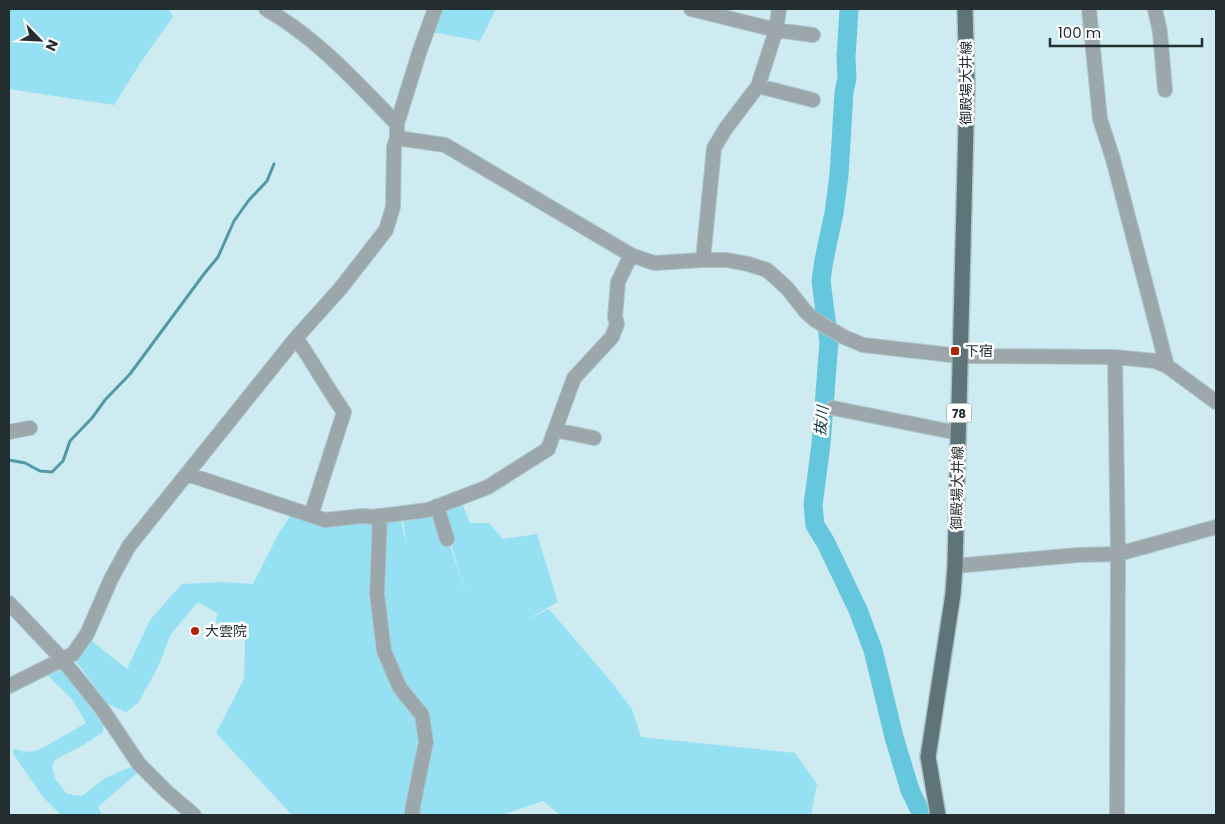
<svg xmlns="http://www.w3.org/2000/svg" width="1225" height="824" viewBox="0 0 1225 824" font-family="Poppins,'Noto Sans JP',sans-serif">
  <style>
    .green { fill: #95e1f3 }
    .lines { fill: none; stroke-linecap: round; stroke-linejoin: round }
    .stream { stroke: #5199a9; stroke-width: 3 }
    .river { stroke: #65c7dd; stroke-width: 19 }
    .minor-casing { stroke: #acc5cb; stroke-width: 16 }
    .major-casing { stroke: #acc5cb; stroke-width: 18 }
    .minor { stroke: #9ba7aa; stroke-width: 14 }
    .major { stroke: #5e7479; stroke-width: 15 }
    .poi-dot { fill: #af2300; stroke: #fff; stroke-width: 2 }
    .labels { text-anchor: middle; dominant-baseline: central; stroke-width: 5; stroke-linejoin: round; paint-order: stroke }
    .shield { fill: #fff; stroke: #656d6f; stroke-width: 1 }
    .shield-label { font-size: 12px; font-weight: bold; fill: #232e31 }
    .street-label { font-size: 14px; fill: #232e31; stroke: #fff }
    .poi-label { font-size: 14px; fill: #232e31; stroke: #fff; text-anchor: start }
    .water-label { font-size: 15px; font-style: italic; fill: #063740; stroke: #fff }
  </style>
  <rect width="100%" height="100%" fill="#ceebf2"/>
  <path class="green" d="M9 9H169L173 17 141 62 114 105 9 89Z
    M442 9H496L480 41 432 32Z
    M461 500 470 523H489L503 539 537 534 558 602 526 620 549 609 608 678 632 709 641 737 795 753 817 784 811 815H560L543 801 502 815H292L216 733 244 679 245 640 216 623 217 613 198 602 171 634 158 667 138 703 126 712 108 704 71 655 87 637 127 669 150 620 182 584 222 582 253 584 280 531 293 512 400 516 407 547 402 514 437 506 466 594 440 507Z
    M66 664 104 721 103 732 85 744 55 760 52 767 56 780 67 794 82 796 105 778 133 766 138 772 98 807 102 815H61L43 797 12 752 15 749 27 752 39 750 86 723 72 699 45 673Z"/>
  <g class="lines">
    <path class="stream" d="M9 460 25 463 40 471 52 472 63 461 70 441 92 418 105 400 130 374 204 274 218 257 234 221 249 200 267 181 274 164"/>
    <path class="river" d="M849 9 846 57 847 78 844 92 839 175 834 213 824 260 821 281 829 342 821 444 813 505 815 525 826 543 858 610 873 650 894 737 910 790 922 815"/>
    <defs>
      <path id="minor" d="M266 9C317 38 356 82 397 124
        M691 9 776 30 813 35
        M1089 9 1100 119 1113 159 1167 366
        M1155 9 1160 32 1165 90
        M758 86 813 100
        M397 138 445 145 631 255 654 263 703 260H727L748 264 767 270 787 288 806 312 815 320 844 337 863 345 960 356 1115 357 1155 361 1167 366 1216 402
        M703 260 714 148 726 128 758 86 776 30 779 9
        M296 338C313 362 327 388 344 412L311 515
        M1115 357 1118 554 1117 815
        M833 408 958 433
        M555 430 594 438
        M9 432 30 428
        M187 474 325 520 363 516 372 517 428 510 488 487 548 449 574 378 612 337 617 324 615 317 618 282 631 255
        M437 506 447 539
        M380 516 377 594 384 651 400 688 422 715 426 742 412 811 413 815
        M955 566 1078 555 1118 554 1216 527
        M9 603 62 659 102 709 139 764 167 792 194 815
        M9 686 73 654 87 634 111 579 129 546 296 338 340 289 386 230 393 207 394 147 397 138V124L420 50 435 9"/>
      <path id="major" d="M938 815 928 757 953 594 955 566 967 85 965 9"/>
    </defs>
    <use href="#minor" class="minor-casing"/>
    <use href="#major" class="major-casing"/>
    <use href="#minor" class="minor"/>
    <use href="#major" class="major"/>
  </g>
  <g class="poi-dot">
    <rect x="950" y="346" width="10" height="10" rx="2.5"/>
    <circle cx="195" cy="631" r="5"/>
  </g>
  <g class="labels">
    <rect class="shield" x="946.5" y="403.5" width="25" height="19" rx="4"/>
    <g class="shield-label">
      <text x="959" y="413">78</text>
    </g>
    <g class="street-label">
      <text transform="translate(966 83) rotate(-90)">御殿場大井線</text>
      <text transform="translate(957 488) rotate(-89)">御殿場大井線</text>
    </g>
    <g class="poi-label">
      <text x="965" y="351">下宿</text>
      <text x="205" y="631">大雲院</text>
    </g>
    <g class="water-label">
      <text transform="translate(821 421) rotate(-84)">抜川</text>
    </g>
  </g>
  <rect width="1225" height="824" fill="none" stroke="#232e31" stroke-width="20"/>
  <g transform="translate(40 40) rotate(114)" stroke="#ffffff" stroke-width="4" paint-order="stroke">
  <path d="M0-4L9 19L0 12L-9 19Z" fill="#232e31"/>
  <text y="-8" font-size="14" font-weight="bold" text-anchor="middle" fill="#232e31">N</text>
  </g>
  <path d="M1050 38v8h152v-8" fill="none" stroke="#232e31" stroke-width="2.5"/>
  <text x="1058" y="38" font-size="15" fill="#232e31" stroke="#ffffff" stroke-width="4" paint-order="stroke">100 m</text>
</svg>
